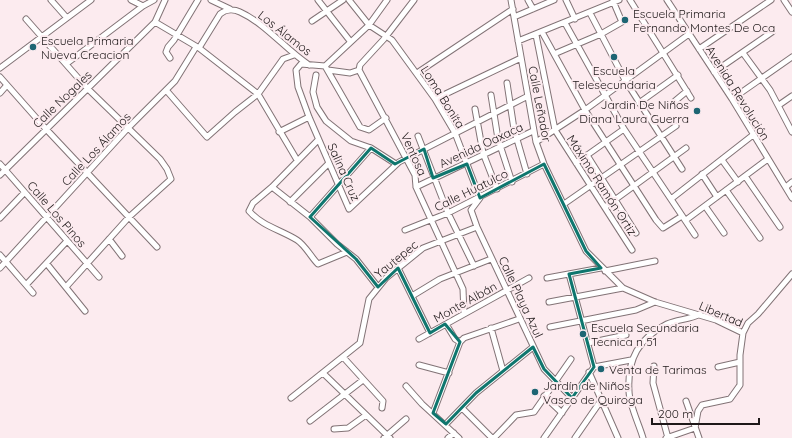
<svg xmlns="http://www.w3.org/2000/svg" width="792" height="438" viewBox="0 0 792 438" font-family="Quicksand,sans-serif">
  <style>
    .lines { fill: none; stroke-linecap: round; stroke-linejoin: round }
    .minor-casing { stroke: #827376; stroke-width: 7 }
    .minor { stroke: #fff; stroke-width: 5 }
    .marked { fill: none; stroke: #0f766e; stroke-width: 3; stroke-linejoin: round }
    .poi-dot { fill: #1d6573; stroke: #fcebef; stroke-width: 1.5 }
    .labels { text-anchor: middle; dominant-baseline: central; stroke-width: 4; stroke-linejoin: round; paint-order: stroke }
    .poi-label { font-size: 12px; fill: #1e1819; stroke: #fcebef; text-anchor: start }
    .street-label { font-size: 12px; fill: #1e1819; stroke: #fcebef }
  </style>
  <rect width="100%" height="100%" fill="#fcebef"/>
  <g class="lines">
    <defs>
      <path id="minor" d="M51 0 67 18
        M131 0 143 6 154 0
        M211 0 230 9
        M318 0 350 41
        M349 0 369 25 392 40 435 99 455 133 480 198 471 210 477 227 544 369 572 398
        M387 0 369 25 325 66 301 64 296 70 298 87 309 117 349 209 399 162 528 96
        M414 0 384 39 360 65 359 70 415 175 416 187 463 289 464 314
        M511 0 536 142 544 164 586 251 623 288 655 302 716 320 743 333
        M528 0 533 9
        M566 0 575 19
        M630 0 691 98
        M667 0 732 99 792 198
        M784 0 792 12
        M590 13 625 80 682 169
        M514 17 554 0
        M26 19 87 88 160 159 167 169 171 179 129 217 66 287
        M312 21 343 0
        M155 22 199 48 258 94 297 160
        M565 23 624 129 695 235
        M542 32 585 110 656 220 663 228 682 216
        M536 35 555 130 632 250
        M518 41 619 0
        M199 48 220 14C226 9 234 9 240 12 266 24 285 49 309 65
        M699 49 771 0
        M743 53 770 90 792 132
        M554 54 601 34 622 22 613 1
        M170 58 166 52 168 47 174 40 198 0
        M66 64 143 6
        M325 66 360 127 369 130 386 118
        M0 68 91 0
        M328 70 350 73 359 70
        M714 72 772 32
        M417 73 513 9
        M316 75 313 92 317 107 326 121 351 141 371 148 396 164
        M0 77 46 129 157 247
        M507 83 514 129 527 174
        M166 90 207 137 235 112 258 94 283 59 294 55
        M0 93 7 85
        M491 95 498 139 512 182
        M435 99 521 58
        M732 99 792 57
        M675 101 687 91
        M639 103 678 75
        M779 105 792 96
        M475 109 483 153 497 189
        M279 132 309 117
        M418 136 448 213 474 266
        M318 140 272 187 253 203 249 211C262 226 281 230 297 240 305 245 311 257 318 264L347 252
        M536 142 585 110 689 34
        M587 155 636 233
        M722 160 738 182
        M576 163 624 129
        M0 164 99 277
        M702 174 717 197
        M0 175 155 22 165 0
        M745 176 780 227
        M272 187 310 217 337 244 356 259 378 287
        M416 187 533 131
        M786 187 792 182
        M726 190 760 238
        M671 199 753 135
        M290 202 329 163
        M564 204 676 126
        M705 206 724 233
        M605 207 686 148
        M310 217 371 148
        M0 218 24 193
        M686 220 768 159
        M405 230 448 213 544 164
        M109 239 122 256
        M0 255 33 293
        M47 264 85 311
        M0 268 128 128 175 81 196 47
        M398 268 430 333
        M605 271 655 261
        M569 274 594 367
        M547 278 601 268
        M26 285 67 241
        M412 296 440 279 491 259
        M549 302 623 288
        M446 324 455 339 460 342
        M550 327 636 310 655 302
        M491 328 503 371
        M419 339 529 278
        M588 343 626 335
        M343 357 383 401 382 408
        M419 365 449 373
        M654 366 653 383 668 438
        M718 367 740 362
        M589 372 618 438
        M324 374 390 438
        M406 386 422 404 459 438
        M544 396 562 413
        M291 398 360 343 369 299 386 278 423 248 477 227
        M686 401 699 438
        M462 408 492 438
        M433 413 460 342 464 338 519 319
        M310 421 363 380
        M446 424 476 393 533 347
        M334 429 348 428 366 415
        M384 438 406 419
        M448 438 454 433
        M494 438 516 415 534 412 571 359
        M544 438 594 367 631 360
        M575 438 602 399
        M643 438C639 424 629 404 629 391 627 359 639 338 667 324 678 319 689 320 700 314
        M666 438 695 428 698 411 702 405 730 399 740 385V355L743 333 748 323 758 314 792 274"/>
    </defs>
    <use href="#minor" class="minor-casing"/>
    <use href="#minor" class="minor"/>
  </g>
  <path class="marked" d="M371 148 395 164 424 149 433 178 467 164 480 198 544 164 586 251 601 268 569 274 594 367 572 398 544 369 533 347 476 393 446 424 433 413 460 342 445 324 430 333 398 268 378 287 356 259 310 217Z"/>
  <g class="poi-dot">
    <circle cx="625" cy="20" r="4"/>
    <circle cx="33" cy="47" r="4"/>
    <circle cx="614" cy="57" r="4"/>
    <circle cx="697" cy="111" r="4"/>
    <circle cx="583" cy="334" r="4"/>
    <circle cx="601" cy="369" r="4"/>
    <circle cx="535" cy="392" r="4"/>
  </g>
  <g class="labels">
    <g class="poi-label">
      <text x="633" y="13">Escuela Primaria<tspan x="633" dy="14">Fernando Montes De Oca</tspan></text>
      <text x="41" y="40">Escuela Primaria<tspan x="41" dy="14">Nueva Creacion</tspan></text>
      <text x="614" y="70" text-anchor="middle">Escuela<tspan x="614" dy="14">Telesecundaria</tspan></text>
      <text x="689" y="104" text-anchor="end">Jardin De Niños<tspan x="689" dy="14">Diana Laura Guerra</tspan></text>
      <text x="591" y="327">Escuela Secundaria<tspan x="591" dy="14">Tecnica n 51</tspan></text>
      <text x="609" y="369">Venta de Tarimas</text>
      <text x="543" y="385">Jardín de Niños<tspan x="543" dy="14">Vasco de Quiroga</tspan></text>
    </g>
    <g class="street-label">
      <text transform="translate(285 33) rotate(38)">Los Álamos</text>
      <text transform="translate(738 93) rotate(58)">Avenida Revolución</text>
      <text transform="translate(443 97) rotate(58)">Loma Bonita</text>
      <text transform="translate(62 99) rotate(-44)">Calle Nogales</text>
      <text transform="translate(540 104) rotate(79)">Calle Leñador</text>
      <text transform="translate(481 145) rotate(-25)">Avenida Oaxaca</text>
      <text transform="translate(96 149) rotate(-47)">Calle Los Álamos</text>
      <text transform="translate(414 154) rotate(66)">Ventosa</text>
      <text transform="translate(344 172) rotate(66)">Salina Cruz</text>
      <text transform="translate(602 185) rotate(57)">Máximo Ramón Ortiz</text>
      <text transform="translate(471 190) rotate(-26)">Calle Huatulco</text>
      <text transform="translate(57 214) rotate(49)">Calle Los Pinos</text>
      <text transform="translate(396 259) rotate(-39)">Yautepec</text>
      <text transform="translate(521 297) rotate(65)">Calle Playa Azul</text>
      <text transform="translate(465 302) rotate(-29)">Monte Albán</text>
      <text transform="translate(721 314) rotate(23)">Libertad</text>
    </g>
  </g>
  <path d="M652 418v6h107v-6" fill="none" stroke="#1e1819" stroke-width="2"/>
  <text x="658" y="418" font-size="12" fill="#1e1819" stroke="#fcebef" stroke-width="3" paint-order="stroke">200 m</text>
</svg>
